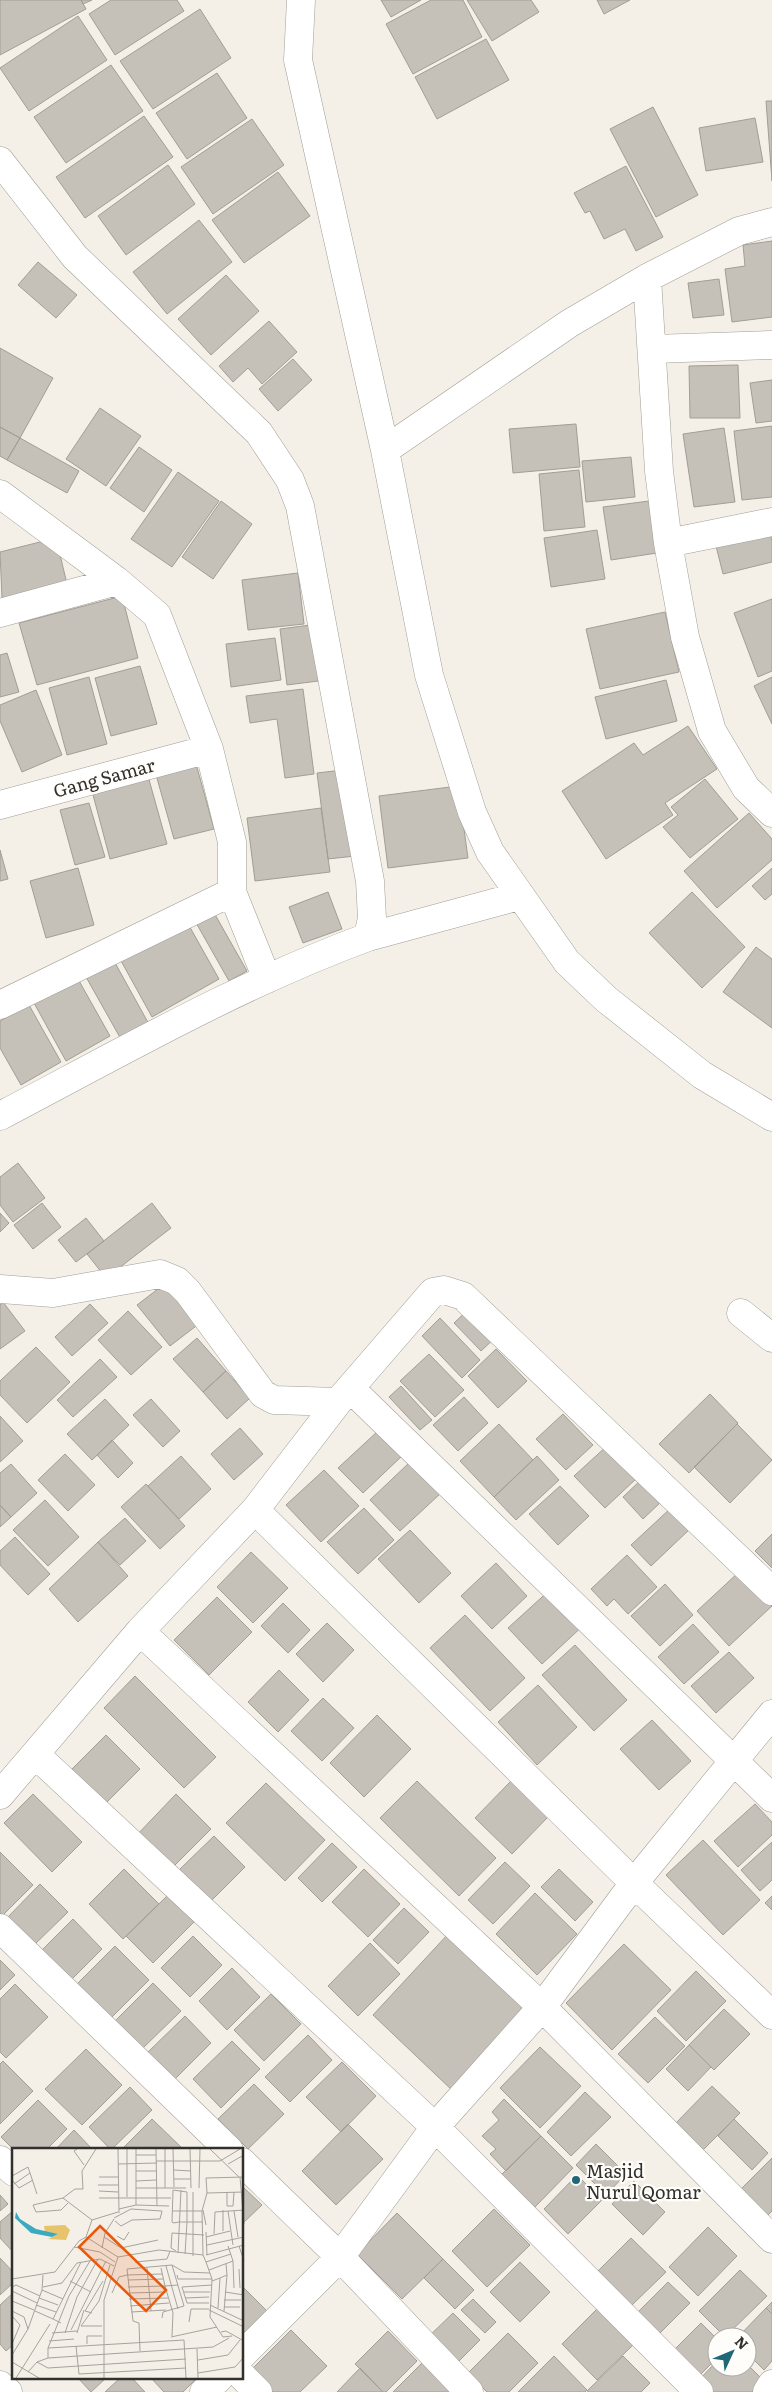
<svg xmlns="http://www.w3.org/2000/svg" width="772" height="2392" viewBox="0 0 772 2392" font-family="Literata,serif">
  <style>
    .building { fill: #c5c1b9; stroke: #a19e96 }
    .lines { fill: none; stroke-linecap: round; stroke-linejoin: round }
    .street-casing { stroke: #a19e96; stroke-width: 29 }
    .street { stroke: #fff; stroke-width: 28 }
    .poi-dot { fill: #206876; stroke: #fffdfa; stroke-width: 2 }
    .labels { text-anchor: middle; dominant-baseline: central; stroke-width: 4.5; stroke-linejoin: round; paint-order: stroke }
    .street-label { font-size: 18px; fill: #32302d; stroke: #fffdfa }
    .poi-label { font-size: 18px; fill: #32302d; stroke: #fffdfa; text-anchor: start }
    .inset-road { fill: none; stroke: #a6a39d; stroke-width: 1 }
    .view { fill: #e8590c; fill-opacity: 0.15; stroke: #e8590c; stroke-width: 2.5 }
    .inset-edge { fill: none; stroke: #32302d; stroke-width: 2.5 }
  </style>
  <rect width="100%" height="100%" fill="#f4f0e8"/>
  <path class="building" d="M0 0H81L86 9 0 55Z
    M81 0H92L83 4Z
    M111 0H177L184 11 115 55 89 14Z
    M381 0H421L391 17Z
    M431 0H463L482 37 413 74 386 24Z
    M467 0H531L539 12 492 41Z
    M597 0H630L604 14Z
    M200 9 231 58 153 109 120 61Z
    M78 16 107 60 29 111 0 68Z
    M486 39 509 80 437 119 415 77Z
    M111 65 143 111 66 163 34 117Z
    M217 73 247 118 187 159 156 113Z
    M766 101H772V181Z
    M653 107 698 195 656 217 610 129Z
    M144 116 173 157 85 218 56 177Z
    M755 118 763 162 706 171 699 128Z
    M252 119 284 165 213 214 181 167Z
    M168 165 195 204 126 255 98 216Z
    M626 166 663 237 636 251 625 229 604 239 590 211 585 213 574 193Z
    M278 172 310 216 244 263 212 220Z
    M199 220 232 262 167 314 133 272Z
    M772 241V317L732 322 725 269 745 266 743 245Z
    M38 262 77 295 56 318 18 285Z
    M226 275 259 311 211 355 178 319Z
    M719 279 724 315 693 318 688 283Z
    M269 321 297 352 262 384 248 368 233 382 219 366Z
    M0 348 53 378 20 438 0 427Z
    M293 359 312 380 278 411 259 389Z
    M738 365 740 418H690L689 366Z
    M772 380V421L756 423 750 383Z
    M100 408 141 436 106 486 66 459Z
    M576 424 580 467 513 473 509 429Z
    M772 426V497L742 500 734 431Z
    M0 427 20 438 7 460 0 456Z
    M724 428 735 502 694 507 683 434Z
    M20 438 79 471 67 493 7 460Z
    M139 447 172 470 144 512 110 488Z
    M631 457 635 497 586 502 582 461Z
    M579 470 585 527 544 531 539 474Z
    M178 472 219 501 172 567 131 539Z
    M221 501 252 524 213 579 182 557Z
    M649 501 657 553 611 560 603 507Z
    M769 529 772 541V562L723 574 715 542Z
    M597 530 605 579 551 587 544 538Z
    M56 538 67 584 2 598 0 552Z
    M298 573 304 624 248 630 242 580Z
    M122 596 138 658 37 685 19 623Z
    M772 599V671L758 677 734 613Z
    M665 612 679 672 600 689 586 629Z
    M318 624 326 680 287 685 280 629Z
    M275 638 281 680 231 687 226 644Z
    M7 653 19 692 0 697V655Z
    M140 666 157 724 111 736 95 678Z
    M89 677 107 744 67 755 49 688Z
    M772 677V724L754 686Z
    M666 680 677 721 606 739 595 697Z
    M303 689 314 774 285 778 277 719 250 723 246 696Z
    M36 690 62 755 22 772 0 721V705Z
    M688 726 717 769 665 803 673 815 606 859 562 791 634 743 643 755Z
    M195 760 214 829 174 839 155 771Z
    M343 770 355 856 328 859 317 773Z
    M148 776 167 844 110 859 92 791Z
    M705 779 738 819 690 858 663 827 678 815 671 807Z
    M458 786 468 858 388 868 379 796Z
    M89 803 105 857 75 865 60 810Z
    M321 808 330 872 255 881 247 818Z
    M749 813 772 839V860L717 908 684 871Z
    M0 850 8 879 0 881Z
    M78 868 94 925 46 938 30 881Z
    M772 868V894L765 900 752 886Z
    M328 892 342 929 303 943 289 907Z
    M692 892 745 947 702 988 649 933Z
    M213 911 247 971 229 981 195 921Z
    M187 922 219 979 152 1017 120 959Z
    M756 947 772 959V1028L723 992Z
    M114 961 150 1026 122 1041 86 977Z
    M78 979 110 1036 66 1061 34 1003Z
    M29 1005 61 1062 21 1085 0 1048V1021Z
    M18 1163 45 1198 13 1222 0 1205V1177Z
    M42 1203 61 1227 33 1249 14 1225Z
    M152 1203 171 1228 106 1278 87 1254Z
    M0 1213 9 1223 0 1232Z
    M86 1218 104 1241 76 1262 58 1240Z
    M167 1282 200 1323 170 1346 137 1305Z
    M3 1302 25 1331 0 1349V1305Z
    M90 1304 108 1323 72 1356 55 1337Z
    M471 1307 497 1336 481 1351 454 1323Z
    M128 1311 162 1347 131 1375 98 1340Z
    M440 1318 480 1360 462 1378 422 1336Z
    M197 1338 226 1371 203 1392 173 1359Z
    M36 1347 70 1382 27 1423 0 1395V1381Z
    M496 1349 527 1381 498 1408 468 1376Z
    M429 1354 464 1390 435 1417 400 1381Z
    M100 1359 117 1377 73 1417 57 1400Z
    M226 1371 250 1398 227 1419 203 1392Z
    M401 1386 432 1420 420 1430 389 1397Z
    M710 1394 738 1423 689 1473 659 1444Z
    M464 1397 488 1423 458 1451 433 1425Z
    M105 1399 129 1425 92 1460 67 1434Z
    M151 1399 180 1431 163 1447 133 1415Z
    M563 1414 593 1445 566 1470 536 1439Z
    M0 1416 23 1441 0 1462Z
    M499 1424 533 1460 494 1497 460 1461Z
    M737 1424 772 1460 730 1503 694 1467Z
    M240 1428 263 1454 234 1480 211 1454Z
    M378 1431 402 1456 363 1493 338 1468Z
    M112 1440 133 1463 118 1478 97 1455Z
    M608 1445 638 1477 605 1508 574 1476Z
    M65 1454 95 1485 68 1511 38 1480Z
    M181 1456 211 1489 179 1519 148 1486Z
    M537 1456 559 1480 516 1520 494 1497Z
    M410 1462 440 1494 400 1531 370 1500Z
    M11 1464 37 1493 11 1517 0 1505V1473Z
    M324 1470 359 1506 321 1542 286 1505Z
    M643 1478 663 1500 643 1519 623 1497Z
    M146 1484 185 1526 160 1549 121 1507Z
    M560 1486 589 1516 558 1545 529 1514Z
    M45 1500 79 1537 48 1566 13 1530Z
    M0 1505 11 1517 0 1527Z
    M672 1507 691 1528 651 1566 631 1545Z
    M364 1508 394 1540 358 1574 327 1542Z
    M125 1518 146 1541 120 1565 98 1542Z
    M410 1530 451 1573 419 1603 378 1559Z
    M772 1534V1568L755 1551Z
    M15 1537 50 1574 28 1595 0 1565V1551Z
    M98 1542 128 1576 78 1622 49 1589Z
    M251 1552 288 1588 253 1623 217 1587Z
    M627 1555 657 1587 628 1614 614 1599 607 1606 591 1589Z
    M496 1563 527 1596 492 1629 461 1596Z
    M740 1571 772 1606 729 1646 697 1611Z
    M665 1584 693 1615 660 1646 631 1616Z
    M553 1587 587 1622 542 1664 508 1628Z
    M217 1597 252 1632 209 1675 174 1640Z
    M283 1603 310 1630 288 1653 261 1626Z
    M465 1615 525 1678 490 1711 430 1648Z
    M327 1623 354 1650 323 1682 296 1654Z
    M693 1624 719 1652 684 1684 658 1657Z
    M575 1645 627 1700 594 1731 542 1675Z
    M729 1652 754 1678 716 1713 691 1686Z
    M279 1670 309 1700 278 1732 248 1702Z
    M135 1676 216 1757 184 1788 104 1708Z
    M538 1685 577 1727 537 1765 498 1722Z
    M323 1698 354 1728 322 1761 291 1731Z
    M377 1715 411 1749 364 1797 330 1763Z
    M652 1720 691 1761 659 1790 620 1749Z
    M106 1735 140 1769 102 1807 68 1773Z
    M417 1781 496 1858 459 1896 380 1818Z
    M511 1781 548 1817 512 1854 475 1818Z
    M266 1783 325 1840 285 1881 226 1823Z
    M33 1794 82 1842 52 1872 4 1823Z
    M176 1794 211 1829 168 1872 134 1838Z
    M755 1804 772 1822V1835L738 1867 714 1841Z
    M214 1836 245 1867 210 1902 178 1871Z
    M703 1840 760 1900 723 1935 666 1875Z
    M772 1842V1880L760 1891 741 1870Z
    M332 1843 357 1867 322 1902 298 1878Z
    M0 1852 33 1885 0 1918Z
    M505 1862 530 1886 493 1924 468 1900Z
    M124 1869 159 1904 123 1939 89 1904Z
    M364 1869 400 1904 368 1937 332 1902Z
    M559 1869 593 1902 575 1921 541 1887Z
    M40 1884 68 1912 32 1947 5 1920Z
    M535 1893 577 1934 537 1975 496 1934Z
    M168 1895 194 1922 153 1963 126 1936Z
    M772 1896V1910L765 1903Z
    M404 1908 429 1932 398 1964 373 1940Z
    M73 1919 102 1949 67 1984 38 1954Z
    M449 1933 531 2010 454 2092 373 2015Z
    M193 1936 222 1965 190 1997 161 1968Z
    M370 1943 400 1974 358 2016 328 1986Z
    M624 1944 671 1990 612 2050 566 2003Z
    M115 1946 149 1980 108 2021 74 1987Z
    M0 1960 15 1975 0 1990Z
    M232 1968 260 1997 227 2030 199 2001Z
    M696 1971 726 2001 686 2041 657 2011Z
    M153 1983 181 2011 142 2049 115 2021Z
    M15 1984 48 2017 6 2058 0 2052V1999Z
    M271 1994 301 2024 264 2061 234 2030Z
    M724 2009 750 2034 714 2070 689 2045Z
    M185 2016 211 2043 173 2081 146 2054Z
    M655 2017 685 2046 648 2083 618 2054Z
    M308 2035 332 2060 290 2102 265 2077Z
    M232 2041 260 2069 221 2108 193 2079Z
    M689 2045 711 2067 688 2091 666 2069Z
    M540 2047 581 2086 540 2128 500 2088Z
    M86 2049 122 2085 82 2125 45 2089Z
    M3 2061 33 2091 0 2124V2064Z
    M342 2062 376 2096 341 2132 306 2097Z
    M254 2084 284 2114 248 2149 218 2119Z
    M712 2086 740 2113 700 2153 673 2126Z
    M130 2087 152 2110 111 2150 89 2127Z
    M585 2092 611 2117 571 2156 547 2132Z
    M504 2099 541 2136 506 2171 490 2154 496 2149 482 2136 499 2120 492 2112Z
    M38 2100 67 2129 46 2150H14L1 2137Z
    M152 2119 182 2148 121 2150Z
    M734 2119 768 2153 752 2170 718 2136Z
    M348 2124 383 2159 336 2205 302 2171Z
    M74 2130 93 2150H55Z
    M541 2136 573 2168 533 2209 500 2176Z
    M596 2144 626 2174 606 2195 576 2165Z
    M772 2158V2211L763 2220 736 2194Z
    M577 2175 602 2200 568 2234 544 2209Z
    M634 2181 665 2212 643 2235 612 2204Z
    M242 2186 262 2205 242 2224Z
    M0 2195 8 2204 0 2211Z
    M494 2209 530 2245 487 2287 452 2251Z
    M14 2210V2253L0 2238V2222Z
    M397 2213 443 2259 402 2299 357 2254Z
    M708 2227 737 2256 698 2296 669 2267Z
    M631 2238 666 2272 631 2306 597 2272Z
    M0 2258 14 2273V2282L0 2295Z
    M443 2259 474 2290 455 2309 424 2278Z
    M520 2262 550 2292 520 2322 490 2292Z
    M740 2270 767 2296 725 2337 699 2311Z
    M668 2282 690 2303 658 2335 636 2314Z
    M242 2286 267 2311 242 2335Z
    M14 2292V2344L6 2351 0 2344V2305Z
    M473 2299 496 2322 485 2333 461 2310Z
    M772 2302V2314L766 2308Z
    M598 2308 634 2344 597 2380 562 2344Z
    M766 2308 772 2314V2361L764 2370 747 2353V2337H738Z
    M453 2313 480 2340 451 2369 423 2342Z
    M701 2323 717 2339V2358L694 2381 669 2355Z
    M291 2330 327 2366 300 2392H270L250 2371Z
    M388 2331 417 2361 386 2392H383L355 2364Z
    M508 2333 538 2363 509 2392H487L468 2373Z
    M554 2356 587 2390 585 2392H518Z
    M623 2356 650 2383 641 2392H589L587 2391Z
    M717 2361V2367H747V2364L764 2381 752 2392H707L697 2382Z
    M423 2362 450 2390 449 2392H393Z
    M360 2368 383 2392H337Z
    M78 2378H106L91 2392Z
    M120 2378H132L145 2392H105Z
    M151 2378H197L183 2392H164Z"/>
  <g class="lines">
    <defs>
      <path id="street" d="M301 0 298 60 385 450 429 675 472 812 490 852 567 962 606 999 702 1075 772 1117
        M0 161 75 257 259 433 290 480 300 506 370 881 372 918 368 937
        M647 278 659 471 668 543 685 637 712 731 746 788 772 813
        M654 349 772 345
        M385 450 570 323 647 278 739 231 772 222
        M0 494 117 581 157 615 209 749 232 842V892L267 979
        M668 543 772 522
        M0 613 117 581
        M0 805 209 749
        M0 1005 232 892
        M0 1116C120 1053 240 984 368 937L519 896
        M0 1289 53 1293 160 1274 177 1281 188 1292 263 1394 274 1400 338 1402
        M741 1313 772 1338
        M350 1388 772 1798
        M255 1510 634 1883 772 2015
        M140 1631 542 2007 772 2239
        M36 1755 435 2127 699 2392
        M0 1795 140 1631 255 1510 338 1402 433 1292 444 1290 463 1296 772 1591
        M0 1928 229 2150
        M0 2160 14 2172
        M242 2162 340 2257 469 2392
        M242 2355 340 2257 435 2127 542 2007 634 1883 772 1714
        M242 2376 258 2392
        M0 2385 8 2392
        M204 2392 219 2378
        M767 2392 772 2384"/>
    </defs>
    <use href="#street" class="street-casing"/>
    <use href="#street" class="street"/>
  </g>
  <circle class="poi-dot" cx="576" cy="2180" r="5"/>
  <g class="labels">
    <g class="street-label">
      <text transform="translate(104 777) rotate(-15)">Gang Samar</text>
    </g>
    <g class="poi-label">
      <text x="586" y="2170">Masjid<tspan x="586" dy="21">Nurul Qomar</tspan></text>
    </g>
  </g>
  <g transform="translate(12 2148)">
    <rect width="231" height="231" fill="#f4f0e8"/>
    <path d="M53 77 58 82 54 92 36 91 46 86 33 84 32 78Z" fill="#e7c36c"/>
    <path d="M4 64 8 71 24 81 46 86 40 89 19 85 3 70Z" fill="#3aaac0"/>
    <path class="inset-road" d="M65 1 62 3 72 17M106 1 107 65M124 1V57M144 1 145 58M161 1 162 39M178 1 179 40M198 1 227 29M124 7H144M144 13H208L228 1M106 16 145 15M216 16 232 7M162 22 179 23M124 23H145M0 28 16 19 25 46M87 29H106M228 29 232 76M162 31H179M0 32 7 40 21 32M124 33 144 32M2 36 18 25M86 37H106M0 39V59M124 40H174M153 40V1M187 40 188 1M87 43 106 44M195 45 232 44M215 45V58H221L222 44M115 49V1M51 50 63 41H71L70 23 84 1M87 50H106M106 50H159M56 55 49 62 24 64 21 57 51 50 80 72M107 61 124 57 157 58M191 62 194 77M211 62V83M161 63H190M216 63 221 97M222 63 226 89M102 70 119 61 150 63 148 71 120 72 109 78 103 73M194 84 195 107M202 86 203 64 232 62M105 88 112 92 117 84M74 89 106 109 147 102 191 107M92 89 109 100 146 92M194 89 218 83M195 97 232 89M216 98 221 113 222 140M227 98 232 113M62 99 88 104 103 114M90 100 93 85 102 71M164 103 159 100 160 85 192 87M166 105 169 42M173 106 175 74V44L161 42 160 74 161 75 167 74H191M219 106 194 114 200 131 198 169 211 189 220 188M194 107 232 97M181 108V44M123 114 155 111 158 103M194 114 191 107 190 63 195 45 194 30 232 29M154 118 166 161M135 120 139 163M227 121 228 140M197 122 221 113M115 127 150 126M165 127 166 131H200M208 130 215 127 214 116M0 131 43 124 67 93 74 89 80 72 106 64M116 132 151 131M58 133 79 144M200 133 208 130 206 160M0 139 4 137 28 148M31 139 50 135 65 115 88 111 102 118M116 139 153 138 149 120M30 142 51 151M0 143 25 155M172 144H198M213 144 232 147M100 145 107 129 115 127M117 145 154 144M27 150 46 157M173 150 197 149M117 151 156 150M212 152H229M0 153 22 162M197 155H175L170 139 200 137M24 157 44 164M198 157 232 173M118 158 157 155M212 159H228M197 162 232 179M0 163 12 169 16 181 0 207M23 163 41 171M212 163 215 127M119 164 154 162M80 165 73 163 91 133M0 168 8 177 0 196M150 170 151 164 172 158 160 117M177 174 179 161H197M49 175 41 171 69 114M69 178 87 153 98 117M69 178H90M16 181 30 142 31 127M59 182 94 113M209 184 214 183 232 193M40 185 65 183M53 185 65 149 86 111M65 185 72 162M160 188 161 165 153 138 166 137M159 189 205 179M37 193 62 191M75 196V188H90M64 198 67 226 174 220M36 200 57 148 78 113M185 201 186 230M128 203 127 175 121 173 115 121 160 117 172 124 198 125M36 210V200L172 192 174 230M186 212 216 207 228 192M0 214 27 230M25 214 36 220 174 211M16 224 25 214 36 210 201 199 217 190M186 225 223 219 232 209M4 230 38 176M92 230V152L106 109"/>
    <path class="view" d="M88 78 154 142 134 163 67 99Z"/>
    <rect width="231" height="231" class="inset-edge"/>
  </g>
  <g transform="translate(732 2352) rotate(46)"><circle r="24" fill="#fffdfa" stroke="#adaba8"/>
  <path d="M0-4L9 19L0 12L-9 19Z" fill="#206876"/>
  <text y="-8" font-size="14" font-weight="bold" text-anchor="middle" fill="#32302d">N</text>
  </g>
</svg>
